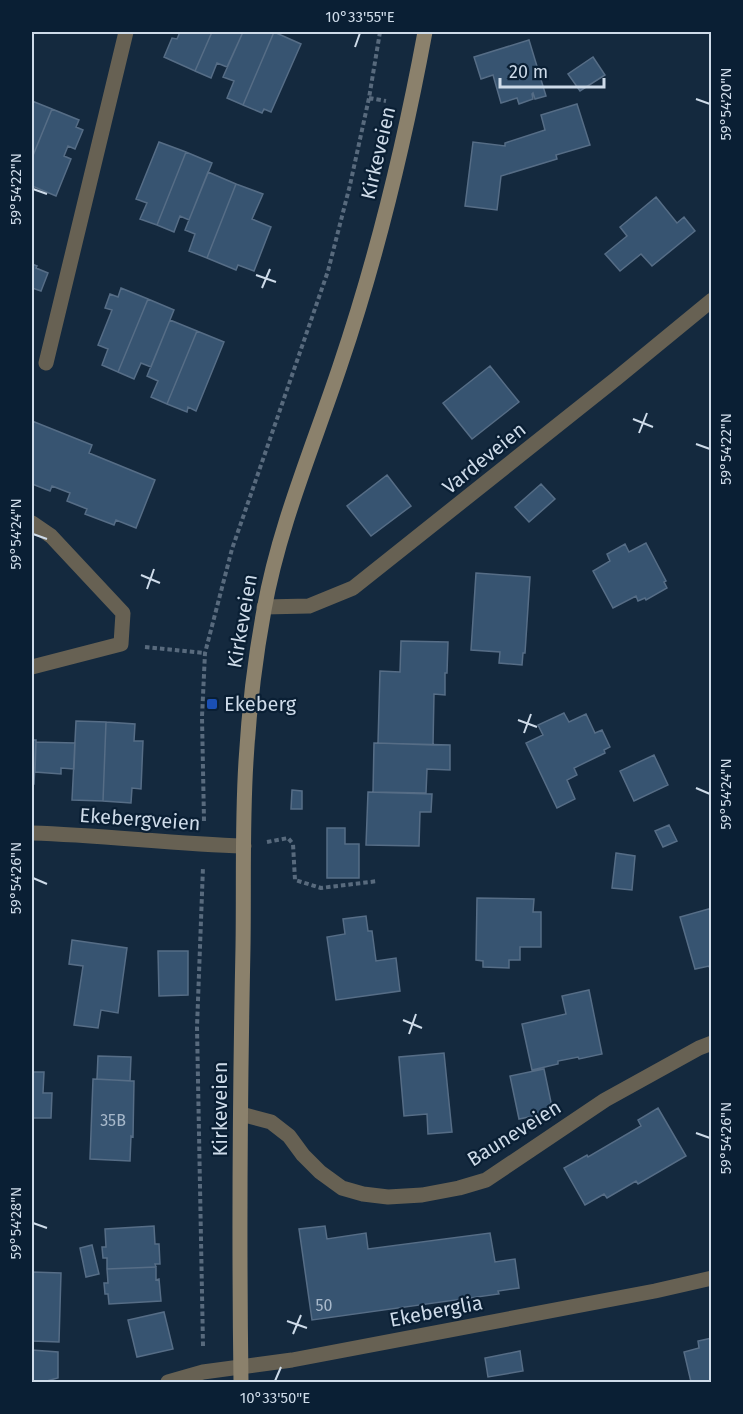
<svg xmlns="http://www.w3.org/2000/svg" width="743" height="1414" viewBox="0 0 743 1414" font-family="'Fira Sans',sans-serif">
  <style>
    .building { fill: #375471; stroke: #566d86; stroke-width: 1.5 }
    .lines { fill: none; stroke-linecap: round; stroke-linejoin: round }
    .path { stroke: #586a7d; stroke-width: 4; stroke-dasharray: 4.5 3; stroke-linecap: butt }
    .service { stroke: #676153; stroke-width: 15 }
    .minor { stroke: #676153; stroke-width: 15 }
    .secondary { stroke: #8b816c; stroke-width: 15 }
    .ticks { fill: none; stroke: #cedbe9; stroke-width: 2 }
    .transit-dot { fill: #1a4fb4; stroke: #0a1f34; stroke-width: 2 }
    .labels { text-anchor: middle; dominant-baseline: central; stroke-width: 4.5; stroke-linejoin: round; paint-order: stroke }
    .number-label { font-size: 16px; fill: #a8b9cb }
    .street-label { font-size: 20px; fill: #cedbe9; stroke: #0a1f34 }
    .poi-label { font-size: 20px; fill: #cedbe9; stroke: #0a1f34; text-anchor: start }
    .neatline { fill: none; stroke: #cedbe9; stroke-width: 2 }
    .ticks-label { font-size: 15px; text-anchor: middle; fill: #cedbe9 }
  </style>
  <rect width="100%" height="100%" fill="#14293e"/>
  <path class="building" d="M180 32H212L195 71 164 57 172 38 177 39Z
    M212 32H243L227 67 217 63 211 78 195 71Z
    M243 32H274L243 105 227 98 234 81 223 77Z
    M274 32 301 44 271 112 264 109 262 113 243 105Z
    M529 40 546 96 535 99 533 93 532 94 533 99 519 104 517 98 501 103 493 75 481 79 474 57Z
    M593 57 605 75 580 91 568 74Z
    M32 101 52 109 32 158Z
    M577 104 590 145 556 155 557 159 501 176 497 210 465 206 473 142 505 146V143L545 130 541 115Z
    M52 109 79 120 76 127 83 130 75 149 68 146 64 156 71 159 56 196 32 186V158Z
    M159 142 186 152 157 225 140 219 147 203 136 199Z
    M186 152 212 163 189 220 180 216 174 232 157 225Z
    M208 172 236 184 207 258 189 251 195 234 185 230Z
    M236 184 263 194 252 219 271 227 254 271 238 265 236 270 207 258Z
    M656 197 677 223 684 217 695 231 652 266 641 254 620 271 605 254 627 236 620 227Z
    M32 264 37 266 36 268 48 273 41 291 32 288Z
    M121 288 148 299 118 372 102 365 108 349 98 345 112 310 105 308 110 294 118 297Z
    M148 299 174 310 151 367 141 363 134 379 118 372Z
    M170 320 197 331 167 404 151 397 158 381 147 376Z
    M197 331 224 342 196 411 188 407 187 412 167 404Z
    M490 366 519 402 472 439 443 403Z
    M32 421 92 445 89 453 155 480 136 528 116 520 114 525 85 514 87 509 67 501 70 493 52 486 50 491 32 484Z
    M387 475 411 506 371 536 347 506Z
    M541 484 555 499 529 522 515 507Z
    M646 543 666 581 664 582 667 588 646 600 645 598 638 601 636 596 613 608 593 571 610 561 607 554 625 544 629 552Z
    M476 573 530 577 525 653H523L522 665 499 663 500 652 471 650Z
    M401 641 448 642 447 673H445V695L434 694 433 745 378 743 380 671 400 672Z
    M564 713 569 722 586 714 595 733 602 730 610 747 604 750 605 753 574 768 577 775 567 780 575 799 557 808 526 743 543 735 538 725Z
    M76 721 106 722 103 801 72 800Z
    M106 722 135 724 134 741H143L141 789 132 788 131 803 103 801Z
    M32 740H36L34 784H32Z
    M36 742 75 743 74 769 61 768V774L35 772Z
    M374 743 450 745V770L427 769 426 793 373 792Z
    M654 755 668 785 634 801 620 771Z
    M292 790 302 791V809H291Z
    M368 792 432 794 431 812H420L419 846 366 845Z
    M669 825 677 841 663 847 655 831Z
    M327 828H345V844H359V878H327Z
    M616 853 635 856 632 890 612 888Z
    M477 898 534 899 533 912H541V947H520V960H509V968L483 967V961L476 960Z
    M712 908V975L709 966 695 969 680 917Z
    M366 916 368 931H372L376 961 396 958 400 991 336 1000 327 937 345 934 343 919Z
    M72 940 127 948 118 1013 101 1010 98 1028 74 1025 83 966 69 964Z
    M158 951H188V995L159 996Z
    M589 990 602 1054 579 1059 578 1057 558 1061V1064L532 1070 522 1024 566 1014 562 996Z
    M444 1053 452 1132 428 1134 427 1114 404 1116 399 1057Z
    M98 1056 131 1057 130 1081 97 1079Z
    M544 1069 553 1112 519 1119 510 1076Z
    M32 1072H44L43 1093H52L51 1118H32Z
    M93 1079 134 1081 133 1137 131 1136 130 1161 90 1159Z
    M658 1108 686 1156 638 1184 636 1181 607 1198 604 1194 585 1205 564 1168 587 1155 588 1157 641 1126 638 1120Z
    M154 1226 155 1244H159L160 1264H155L156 1267 107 1269V1258H103L102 1247H106L105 1229Z
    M325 1226 327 1239 366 1233 368 1249 490 1233 495 1262 515 1259 519 1288 498 1291 499 1294 312 1320 299 1229Z
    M92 1245 99 1274 86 1277 80 1248Z
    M156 1267V1280L159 1279 161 1301 109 1304 108 1294H105L104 1283H108L107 1269Z
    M32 1272 61 1273 59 1342 32 1341Z
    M164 1312 173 1349 137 1357 128 1320Z
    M712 1338V1382H691L684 1352 699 1348 698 1341Z
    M32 1350 58 1352V1378L43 1382H32Z
    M520 1351 523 1371 488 1377 485 1358Z"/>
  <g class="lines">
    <path class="path" d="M369 98 386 101
      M145 647 205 653
      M204 821 202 717 205 653 232 549 328 271 350 185 369 98 380 32
      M267 842 288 838 293 844 295 880 321 888 378 881
      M203 1346 197 1027 203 867"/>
    <path class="service" d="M46 363 126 32
      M32 523 51 536 123 613 121 644 32 667"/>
    <path class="minor" d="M264 607 309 606 353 588 617 378 712 300
      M32 833C103 835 173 844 244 846
      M241 1114 271 1122 289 1136 303 1155 320 1172 342 1188 363 1194 388 1197 422 1195 459 1188 486 1180 605 1100 699 1048 712 1043
      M168 1382 203 1372 292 1360 655 1291 712 1278"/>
    <path class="secondary" d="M241 1382C239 1238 240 1092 243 947 244 885 242 823 246 761 249 710 255 659 264 610 279 526 313 447 340 366 377 257 404 145 425 32"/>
  </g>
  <path class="ticks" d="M355 47 360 33M696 99 710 104M33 189 47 194M256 275 276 282M262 288 270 269M633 419 653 427M639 433 647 413M696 444 710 449M33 534 47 539M141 575 160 583M147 589 154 569M518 720 537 727M524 733 531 714M696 788 710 794M33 878 47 884M403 1020 422 1028M409 1034 416 1014M696 1133 710 1138M33 1223 47 1228M287 1321 307 1328M293 1334 301 1315M275 1381 281 1367"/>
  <rect class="transit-dot" x="206" y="698" width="12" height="12" rx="3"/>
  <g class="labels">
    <g class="number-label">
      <text x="113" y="1120">35B</text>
      <text x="324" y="1305">50</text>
    </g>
    <g class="street-label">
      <text transform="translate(378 153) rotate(-77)">Kirkeveien</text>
      <text transform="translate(484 458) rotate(-39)">Vardeveien</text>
      <text transform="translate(242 621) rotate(-80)">Kirkeveien</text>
      <text transform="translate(140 819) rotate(4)">Ekebergveien</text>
      <text transform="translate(220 1109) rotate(-90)">Kirkeveien</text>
      <text transform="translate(514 1133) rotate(-32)">Bauneveien</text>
      <text transform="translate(436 1311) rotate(-11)">Ekeberglia</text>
    </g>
    <g class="poi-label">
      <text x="224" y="704">Ekeberg</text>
    </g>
  </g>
  <rect width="743" height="1414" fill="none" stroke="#0a1f34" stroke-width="66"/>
  <path d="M500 78v9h104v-9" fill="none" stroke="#cedbe9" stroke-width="3"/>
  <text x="509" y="78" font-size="18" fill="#cedbe9" stroke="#0a1f34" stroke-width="4.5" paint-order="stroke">20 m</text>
  <rect x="33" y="33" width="677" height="1348" class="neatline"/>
  <g class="ticks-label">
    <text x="360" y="22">10°33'55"E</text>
    <text transform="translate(726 104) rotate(-90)" y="5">59°54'20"N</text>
    <text transform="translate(16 189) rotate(-90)" y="5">59°54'22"N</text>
    <text transform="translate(726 449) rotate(-90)" y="5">59°54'22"N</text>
    <text transform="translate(16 534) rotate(-90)" y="5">59°54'24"N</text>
    <text transform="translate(726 794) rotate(-90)" y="5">59°54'24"N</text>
    <text transform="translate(16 878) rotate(-90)" y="5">59°54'26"N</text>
    <text transform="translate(726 1138) rotate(-90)" y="5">59°54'26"N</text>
    <text transform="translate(16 1223) rotate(-90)" y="5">59°54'28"N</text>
    <text x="275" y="1403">10°33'50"E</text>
  </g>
</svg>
